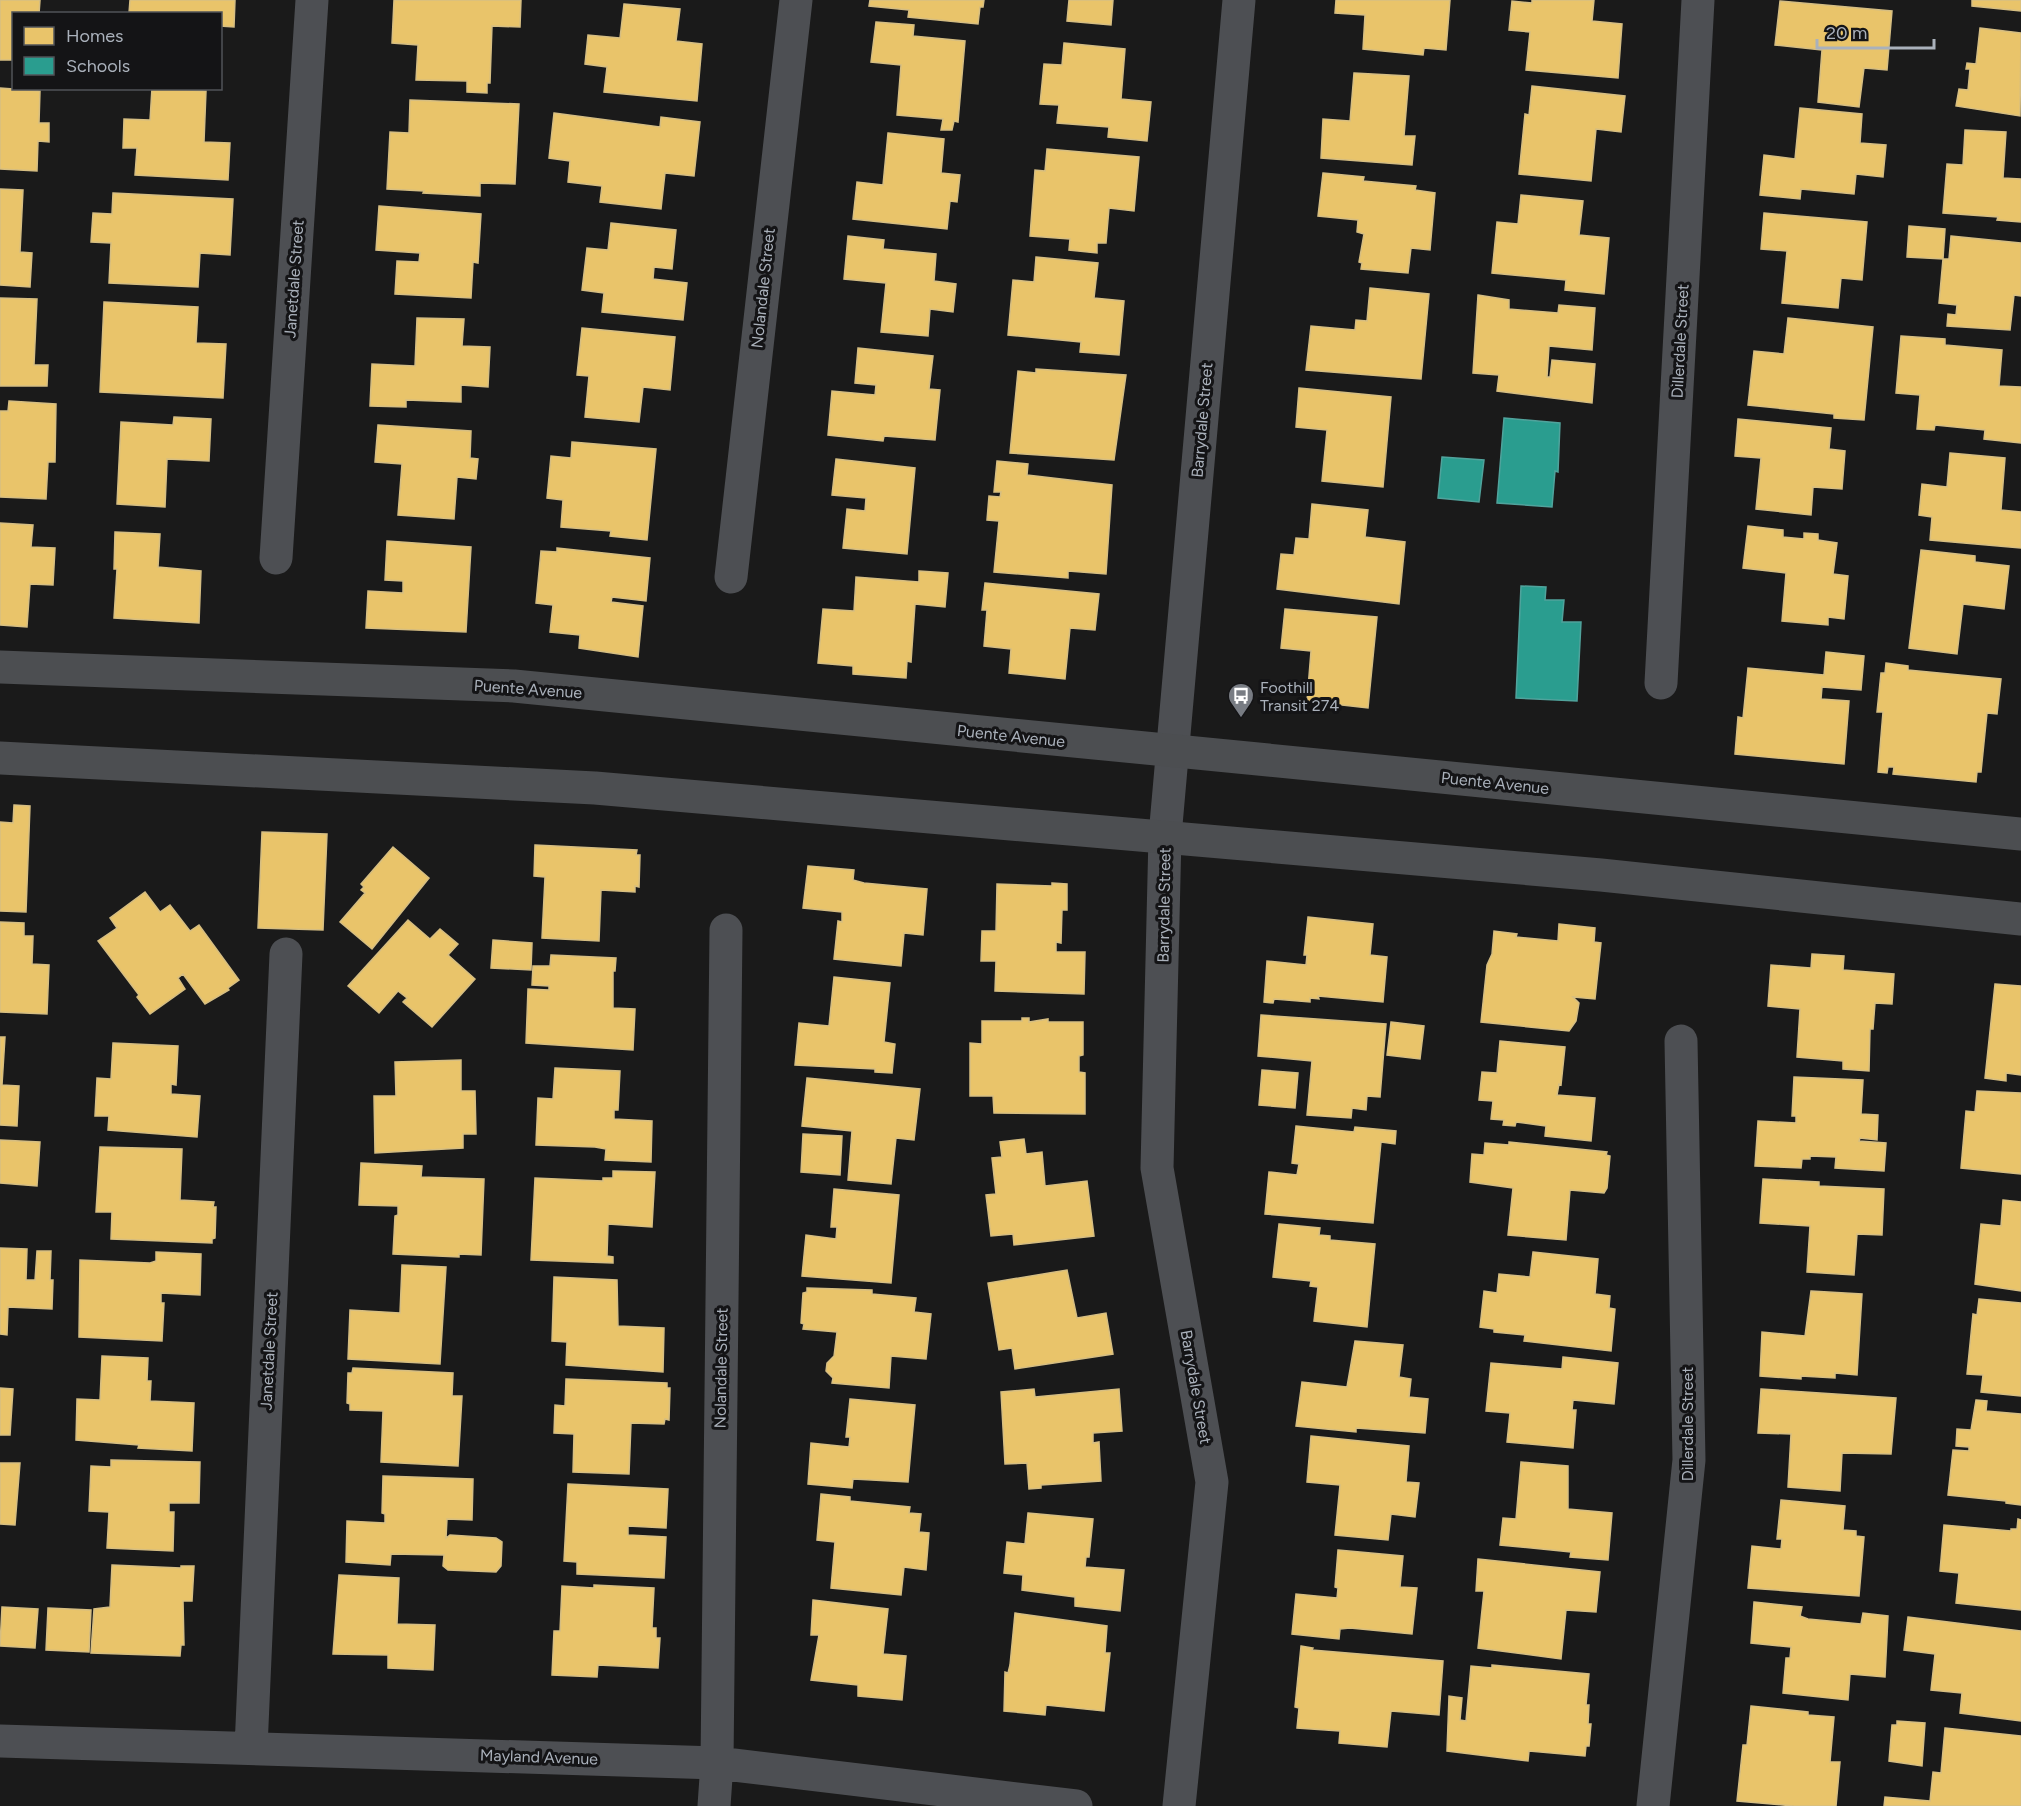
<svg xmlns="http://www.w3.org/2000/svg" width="2021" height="1806" viewBox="0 0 2021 1806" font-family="Figtree,sans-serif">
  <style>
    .homes { fill: #e9c46a; stroke: #d6be82; stroke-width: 1.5 }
    .schools { fill: #2a9d8f; stroke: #50a39c; stroke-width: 1.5 }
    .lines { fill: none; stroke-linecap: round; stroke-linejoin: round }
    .street { stroke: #4d4f53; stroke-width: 33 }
    .secondary { stroke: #4c4e51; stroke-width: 33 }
    .labels { text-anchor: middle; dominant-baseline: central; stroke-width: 6; stroke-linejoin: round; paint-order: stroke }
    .street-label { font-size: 16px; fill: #aab1bb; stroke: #141416 }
    .poi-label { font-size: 16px; fill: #aab1bb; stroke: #141416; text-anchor: start }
  </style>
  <rect width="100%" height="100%" fill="#1a1a1a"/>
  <path class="homes" d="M0 0H40L39 14H14V60H0Z
    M130 0H235L234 27 220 26V14L129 13Z
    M394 0H521L520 27 492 26 490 83H487V93L467 92V81L416 80 418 45 392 43Z
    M870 0H984L983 7H980L978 24 908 17 909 10 869 6Z
    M1069 0H1113L1111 25 1067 21Z
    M1336 0H1450L1446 50 1424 48 1423 55 1363 49 1365 15 1335 13Z
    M1532 0H1594L1592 21 1622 24 1618 78 1526 70 1530 32 1509 30 1512 1 1532 3Z
    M1972 0H2021V11L1972 6Z
    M1780 1 1892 11 1887 70 1864 68 1859 107 1818 102 1822 50 1775 45Z
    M624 4 680 9 676 41 702 44 697 101 604 92 607 67 585 64 588 35 620 38Z
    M876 22 914 25 913 36 965 41 958 122 954 121 952 130H941L943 119 897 115 901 65 871 62Z
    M1980 28 2021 33 2020 116 1956 106 1959 89 1968 90 1970 69H1966L1967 63 1976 64Z
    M1064 43 1125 49 1121 99 1151 102 1147 141 1108 137 1109 127 1057 123 1059 105 1040 104 1044 64 1062 65Z
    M1354 73 1409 76 1404 136H1415L1412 165 1321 158 1323 119 1350 121Z
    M1532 86 1625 96 1621 132 1596 129 1591 181 1519 174 1525 114 1529 115Z
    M0 88 40 91 39 123H49V142L38 141 37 171 0 169Z
    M152 88 206 91 204 142 230 143 228 180 135 175 137 148H123L124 119 150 120Z
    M410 100 519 104 515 184 480 183V196L423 193 424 191 387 189 390 132 409 133Z
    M1800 108 1862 114 1860 143 1886 145 1883 177 1856 174 1854 194 1801 189 1800 199 1760 195 1764 155 1795 159Z
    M554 113 660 127 661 117 700 122 694 176 665 173 661 209 600 202 602 186 568 182 570 161 549 158Z
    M1965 130 2006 132 2003 178 2021 179V222L1997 220 1998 217 1943 213 1947 164 1963 165Z
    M888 133 944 139 941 173 960 175 957 202 950 201 947 229 853 219 857 182 883 185Z
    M1047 149 1139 157 1134 211 1109 208 1106 243H1097V253L1069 250 1070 239 1030 236 1035 170 1045 171Z
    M1323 173 1364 177 1363 181 1416 186 1415 190 1435 193 1430 250 1411 248 1408 273 1361 269 1362 263 1359 262 1364 234 1357 232 1358 220 1318 216Z
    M0 189 23 190 20 252 32 253 30 287 0 285Z
    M113 193 233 199 230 255 200 253 198 287 109 283 111 243 91 242 93 213 112 214Z
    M1521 195 1583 201 1579 235 1609 238 1604 294 1565 290 1566 280 1492 273 1497 222 1518 224Z
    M379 206 481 214 478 263 473 262 471 298 395 294 397 261 419 262 420 253 376 250Z
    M1764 213 1867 222 1862 280 1841 278 1838 308 1782 303 1787 251 1761 249Z
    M611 223 676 230 672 269 654 267 653 279 687 283 683 320 602 312 604 293 582 290 587 248 608 250Z
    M1909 226 1945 229 1943 259 1907 257Z
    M848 236 884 240 883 249 936 254 934 281 956 284 953 312 930 309 928 336 881 332 886 283 844 279Z
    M1951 236 2021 243V296L2014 295 2010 330 1947 326 1948 314 1956 315 1957 305 1939 303 1943 259H1949Z
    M1036 257 1098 263 1094 298 1124 301 1119 355 1080 352 1081 342 1008 335 1013 280 1034 282Z
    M1370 288 1429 294 1421 379 1306 370 1311 326 1355 330 1356 320 1367 321Z
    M1478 295 1509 300V309L1558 313 1559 305 1595 308 1592 350 1549 346 1547 377H1550L1552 360 1595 364 1592 403 1497 391 1499 375 1473 373Z
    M0 298 37 299 34 365H48L47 386H0Z
    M104 302 198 307 196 343 226 344 223 398 100 392Z
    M417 318 464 319 462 346 490 347 488 387 461 385V402L406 400V407L370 406 372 364 415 366Z
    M1788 318 1873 327 1864 420 1834 418V414L1748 405 1754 351 1784 354Z
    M582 328 675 337 670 390 643 387 639 422 585 417 589 376 577 375Z
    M1901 336 1945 339V345L2002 350 1999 386 2021 387V443L1984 439 1985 430 1935 425 1934 430 1917 429 1920 395 1896 393Z
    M858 348 933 356 929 389 940 390 935 440 884 436 883 441 828 435 832 391 875 395 876 385 855 383Z
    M1036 369 1126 375 1114 460 1010 453 1018 371 1036 373Z
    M1299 388 1391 397 1383 487 1322 481 1327 430 1296 427Z
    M9 401 56 404 55 462H48L46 499 0 497V411H8Z
    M174 417 211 419 209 461 167 459 165 507 117 504 121 422 173 425Z
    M1738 419 1831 428 1829 449 1845 451 1842 489 1813 487 1811 515 1756 509 1761 458 1735 456Z
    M378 425 471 431 470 458 478 459 476 479 457 477 454 519 398 515 402 464 375 462Z
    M572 442 656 449 647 540 610 536 611 531 561 527 563 500 547 498 551 456 571 458Z
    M1950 453 2005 458 2001 510 2021 512V548L1930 540 1932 517 1919 515 1922 484 1947 487Z
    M836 459 915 468 907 554 843 548 847 509 865 511 866 498 832 495Z
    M997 461 1028 464 1027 475 1112 485 1106 574 1068 571V578L994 572 999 521 987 520 989 496 1000 497 1001 492H994Z
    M1312 504 1368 510 1365 537 1405 542 1399 604 1277 589 1281 554 1294 555 1296 538 1309 539Z
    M0 523 33 525 31 547 55 548 53 585 30 584 27 627 0 625Z
    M1748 526 1783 530V537L1804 539V533L1818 534V540L1837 543 1833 574 1848 576 1844 619 1828 617V625L1782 621 1786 573 1743 568Z
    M115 532 160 534 158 567 201 571 199 623 114 618 117 569H114Z
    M387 541 471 547 466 632 366 628 368 591 403 593V581L385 580Z
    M557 548 650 558 646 601 612 597 611 602 643 606 638 657 579 648 580 635 550 632 553 605 536 603 541 551 557 552Z
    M1921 550 1975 556V562L2009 566 2004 609 1963 604 1957 654 1909 648Z
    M919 571 948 573 945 607 915 604 911 662 907 661 906 678 853 674V666L818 663 823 609 854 611 856 577 919 582Z
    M985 583 1099 594 1095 630 1070 628 1065 679 1009 673 1011 649 984 646 987 610H982Z
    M1285 609 1377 617 1368 708 1307 701 1311 651 1281 648Z
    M1826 652 1864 656 1861 690 1822 687 1821 699 1849 701 1844 764 1735 754 1738 717 1743 718 1748 668 1824 675Z
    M1886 663 1908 666V670L2001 679 1997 714 1987 713 1981 772H1977L1976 782 1893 774 1894 767H1888L1887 773 1878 772 1883 712H1877L1881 673H1885Z
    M14 805 30 806 26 912 0 911V822L13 823Z
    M262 832 327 834 323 930 258 928Z
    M535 845 637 850 636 855H640L639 887 635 886V892L601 890 599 941 542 938 545 877 534 876Z
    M393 847 429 878 372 949 340 922 365 893 361 890 364 887 361 884Z
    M808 866 854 870 853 880 864 883 927 889 923 935 904 933 901 966 834 959 838 921 842 922V912L803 908Z
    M1052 883 1067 884V910H1062L1061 943 1056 942V952H1085L1084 994 995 991 996 961H981L982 931H996L997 884 1052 886Z
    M145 892 160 912 170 905 190 931 199 925 239 980 228 988 229 990 205 1004 183 974 178 978 185 989 150 1014 137 997 139 995 98 941 117 928 110 918Z
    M1308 917 1373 924 1370 955 1387 957 1383 1002 1318 996 1319 999 1310 998V1002L1274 999 1273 1003 1264 1002 1267 961 1306 965 1307 955H1304Z
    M408 920 430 939 440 929 458 944 448 955 475 979 432 1027 403 1002 407 998 398 991 379 1013 348 986Z
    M0 922 24 923V936H33L32 964 49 965 47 1014 0 1012Z
    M1559 924 1595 928 1594 942 1601 943 1595 999 1573 997 1579 1003 1576 1021 1569 1031 1481 1022 1487 965 1492 954 1494 931 1517 934 1516 937 1558 941Z
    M493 940 532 943 531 970 491 968Z
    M1812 954 1844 956 1843 970 1894 974 1892 1004 1875 1003 1873 1029H1870L1869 1071 1843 1069V1061L1797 1057 1800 1009 1768 1006 1771 965 1811 968Z
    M551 955 616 958 615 971H613V1008L635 1009 633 1050 526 1043 528 989 549 990V986L532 985 533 966H550Z
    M834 977 890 983 884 1042 895 1044 892 1073 875 1072V1069L795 1065 799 1023 829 1026Z
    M1995 984 2021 986V1075L2006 1073V1081L1985 1078Z
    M1261 1015 1386 1024 1380 1097 1367 1096 1366 1110 1352 1108 1351 1118 1307 1115 1312 1061 1258 1056Z
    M1022 1018H1029V1022L1048 1019V1022H1083V1055L1079 1056V1072L1085 1073V1114L994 1113 993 1096H970V1043L982 1044V1021H1022Z
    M1391 1022 1424 1026 1420 1059 1387 1055Z
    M0 1037H5L2 1085 19 1086 17 1126 0 1125Z
    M1500 1041 1565 1047 1561 1085 1559 1084 1557 1095 1595 1098 1591 1141 1545 1136 1546 1126 1516 1122 1515 1126 1503 1125 1504 1120 1491 1119 1493 1101 1479 1100 1482 1072 1497 1073Z
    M113 1043 178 1046 176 1085 171 1084V1094L200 1096 197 1137 108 1130 109 1116H95L97 1078 111 1079Z
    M461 1060V1091H475L476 1134H463V1148L375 1153 374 1096H396L395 1062Z
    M555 1068 620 1071 618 1110H614V1119L652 1121 651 1162 605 1160 606 1149 595 1147 536 1145 538 1098 553 1099Z
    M1262 1070 1298 1073 1295 1108 1259 1105Z
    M1794 1077 1863 1080 1861 1114 1878 1115 1877 1140 1860 1138 1859 1141 1886 1143 1884 1171 1835 1168 1836 1157 1810 1156V1159H1802L1801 1168 1755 1166 1758 1121 1796 1123V1116H1792Z
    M807 1078 920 1089 914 1140 896 1138 891 1184 848 1180 852 1131 802 1126Z
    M1977 1091 2021 1093V1174L1961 1168 1966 1111 1975 1112Z
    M1296 1126 1354 1132 1355 1127 1396 1131 1395 1144 1381 1142 1373 1223 1265 1214 1269 1172 1297 1175 1299 1164 1292 1163Z
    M803 1134 842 1136 840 1175 801 1172Z
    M1024 1139 1026 1154 1042 1152 1045 1186 1087 1181 1094 1236 1014 1245 1013 1234 991 1236 986 1195 996 1194 992 1158 1002 1157 1000 1142Z
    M0 1140 40 1142 37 1186 0 1183Z
    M1509 1142 1607 1152 1606 1155 1610 1156 1607 1188 1604 1193 1570 1190 1566 1240 1508 1235 1513 1188 1470 1182 1472 1154 1484 1155 1485 1143 1509 1145Z
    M100 1147 182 1149 180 1200 214 1202 213 1207H216L215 1238 212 1239V1243L111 1239 112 1212H96Z
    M361 1163 422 1166 421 1177 484 1179 481 1255 459 1254V1257L393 1254 395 1216 398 1215V1206L359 1205Z
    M613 1171 655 1172 652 1227 608 1224 607 1256 613 1257V1263L531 1260 535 1178 603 1181V1178H613Z
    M1763 1179 1819 1182V1186L1884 1189 1882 1235 1857 1234 1854 1275 1807 1272 1810 1226 1760 1223Z
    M834 1189 899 1195 891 1283 802 1276 806 1235 836 1239 837 1227H831Z
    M2003 1200 2021 1202V1291L1975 1284 1981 1224 2001 1226Z
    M1279 1224 1320 1228 1319 1235 1330 1236V1240L1375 1244 1367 1327 1314 1321 1318 1287 1310 1286 1311 1281 1273 1277Z
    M0 1248 27 1249 26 1280H35L37 1251H51L50 1280H53L52 1309 8 1307 7 1335 0 1334Z
    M156 1252 201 1254 200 1295 161 1293V1303H164L162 1341 79 1337 80 1260 150 1263 156 1261Z
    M1533 1252 1598 1259 1595 1294 1610 1296 1609 1308 1615 1309 1611 1351 1524 1341 1525 1335 1494 1332V1329L1480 1327 1484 1291 1497 1293 1499 1274 1530 1277Z
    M402 1265 446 1267 440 1364 348 1359 350 1310 400 1313Z
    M1067 1270 1077 1318 1106 1313 1113 1354 1015 1369 1012 1348 999 1350 988 1283Z
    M554 1277 617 1280 618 1326 664 1328 663 1372 566 1365 567 1342 552 1341Z
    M807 1288 872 1290V1294L916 1298 914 1312 931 1314 926 1359 891 1356 889 1388 832 1383 833 1378 826 1371 827 1363 834 1356 837 1332 803 1329 804 1324 801 1323 803 1293 807 1292Z
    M1811 1291 1862 1294 1857 1375 1835 1373V1378L1801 1376V1379L1760 1376 1762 1332 1805 1336Z
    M1979 1299 2021 1303V1396L1981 1392 1983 1375 1967 1374 1973 1314 1977 1315Z
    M1355 1341 1403 1345 1399 1377 1411 1379 1409 1397 1428 1399 1425 1433 1356 1428V1432L1296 1426 1302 1382 1347 1387Z
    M102 1356 148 1358 147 1381H151L150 1401 194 1403 192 1451 138 1448 139 1445 76 1440 77 1399 100 1400Z
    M1563 1357 1618 1363 1614 1404 1573 1400 1572 1410H1576L1573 1448 1507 1442 1510 1413 1486 1411 1491 1363 1562 1369Z
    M353 1368 453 1373 452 1396H462L458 1466 381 1462 383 1411 350 1410V1404L347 1403 348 1373H352Z
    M566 1379 667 1383V1388H670L669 1420 665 1419 664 1424 631 1423 629 1474 573 1472 574 1434 554 1433 555 1405 565 1406Z
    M0 1388 13 1389 10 1435H0Z
    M1034 1389 1035 1397 1119 1389 1122 1431 1093 1433V1443L1099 1442 1101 1481 1041 1485V1488L1029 1489 1027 1463 1005 1464 1001 1392Z
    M1761 1389 1896 1398 1891 1454 1842 1453 1840 1491 1788 1487 1791 1434 1758 1433Z
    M850 1399 915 1405 908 1482 853 1479 852 1488 808 1484 811 1443 849 1447 850 1437H846Z
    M1976 1400 1987 1401 1986 1411 2021 1414V1505L2006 1503V1501L1948 1495 1953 1450 1969 1451V1447L1956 1446 1957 1429 1971 1430Z
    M1311 1436 1409 1446 1406 1482 1419 1483 1415 1517 1391 1514 1388 1540 1335 1535 1340 1485 1307 1482Z
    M111 1460 200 1462 199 1503H169V1512H174L173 1551 107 1548 109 1512 89 1511 91 1466 111 1467Z
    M1521 1462 1568 1466V1509L1612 1513 1608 1560 1570 1557 1571 1552 1500 1545 1503 1518 1516 1519Z
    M0 1463H20L15 1525 0 1524Z
    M383 1476 473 1479 472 1520 447 1519 446 1538 450 1535 496 1538 502 1542 501 1566 496 1572 448 1570 443 1566 444 1555 391 1554 390 1565 346 1562 347 1521 385 1523V1514L382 1513Z
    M568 1484 668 1489 666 1528 628 1526V1535L666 1537 664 1578 577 1574V1562L564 1561Z
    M821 1494 850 1497V1501L910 1507 909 1513 921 1514 919 1532 929 1533 926 1570 904 1567 901 1595 831 1588 835 1542 817 1540Z
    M1781 1500 1845 1506 1843 1530 1856 1531V1536L1864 1537 1859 1596 1748 1588 1752 1546 1781 1549 1782 1539H1777Z
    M1028 1513 1093 1519 1089 1557H1086L1085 1567 1124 1570 1120 1611 1075 1606V1597L1022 1590 1023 1575 1004 1573 1007 1542 1025 1544Z
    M2018 1519 2021 1520V1610L1956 1603 1959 1573 1940 1571 1944 1525 2011 1531V1529H2017Z
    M1338 1550 1403 1556 1400 1587 1417 1588 1412 1634 1350 1628 1340 1629 1339 1639 1292 1634 1296 1594 1337 1598 1338 1588 1335 1587Z
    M1478 1559 1600 1572 1596 1612 1566 1610 1561 1659 1478 1648 1484 1591H1476Z
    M112 1565 181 1568V1566H194L192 1601H183L184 1645H181L180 1656 91 1653 94 1609 110 1607Z
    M339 1575 399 1578 397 1624 435 1625 433 1670 388 1668V1655L333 1654Z
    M594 1585 654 1588 652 1628H656V1638H660L658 1668 598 1665 597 1677 552 1675 554 1631H560L562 1586 594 1588Z
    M813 1600 888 1609 883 1654 906 1656 902 1700 858 1696V1685L811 1680 819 1635H811Z
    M1754 1602 1802 1607 1800 1616 1808 1619 1861 1624 1863 1613 1888 1616 1885 1677 1850 1674 1848 1700 1783 1693 1786 1658H1790L1791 1647 1751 1643Z
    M2 1607 38 1609 35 1648 0 1646Z
    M48 1608 91 1610 89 1652 46 1650Z
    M1015 1613 1107 1626 1105 1653H1110L1104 1711 1046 1705 1045 1715 1004 1711 1005 1672 1008 1673 1010 1665Z
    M1908 1617 2021 1631V1721L1960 1713 1962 1693 1931 1690 1935 1654 1904 1650Z
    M1301 1646 1313 1648 1312 1650 1443 1661 1439 1715 1391 1711 1387 1747 1339 1743 1340 1731 1297 1728 1299 1708 1295 1707Z
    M1492 1665 1589 1674 1586 1705H1589L1588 1724H1591L1589 1746H1586L1585 1756 1529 1751 1528 1761 1447 1751 1449 1696 1462 1698 1460 1720 1466 1721 1471 1666 1492 1668Z
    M1751 1706 1808 1712V1715L1834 1717 1830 1762H1840L1836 1806H1794L1737 1801 1743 1745H1747Z
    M1897 1721 1925 1723 1922 1766 1889 1761 1892 1725H1897Z
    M1945 1728 2021 1736V1806H1884L1885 1797 1930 1801 1933 1772 1941 1773Z"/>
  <path class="schools" d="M1504 418 1560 423 1558 472 1555 471 1552 507 1497 503Z
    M1442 457 1484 460 1479 502 1438 498Z
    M1521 586 1546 587 1545 600H1564L1562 622H1581L1577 701 1516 698Z"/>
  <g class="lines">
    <path class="street" d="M276 558 312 0
      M731 577 796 0
      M1661 683 1698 0
      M0 1741 717 1763 1076 1806
      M251 1748 286 954
      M714 1806 717 1763 726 930
      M1179 1806 1212 1482 1157 1168 1165 836 1239 0
      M1653 1806 1689 1460 1681 1041"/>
    <path class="secondary" d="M0 667 514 686 2021 834
      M0 758 595 788 1601 875 2021 919"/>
  </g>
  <defs>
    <symbol id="bus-pin" viewBox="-11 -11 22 30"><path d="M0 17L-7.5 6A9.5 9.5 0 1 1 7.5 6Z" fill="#787c83" stroke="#141416"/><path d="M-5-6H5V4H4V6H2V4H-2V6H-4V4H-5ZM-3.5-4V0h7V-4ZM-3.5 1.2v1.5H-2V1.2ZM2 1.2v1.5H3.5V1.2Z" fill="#fff"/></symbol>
  </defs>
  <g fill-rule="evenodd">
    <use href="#bus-pin" x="1226" y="681" width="30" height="40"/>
  </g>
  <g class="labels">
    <g class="street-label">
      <text transform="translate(294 279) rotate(-86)">Janetdale Street</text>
      <text transform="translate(763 288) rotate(-84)">Nolandale Street</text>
      <text transform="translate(1680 341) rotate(-87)">Dillerdale Street</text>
      <text transform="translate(1202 420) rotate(-85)">Barrydale Street</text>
      <text transform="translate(528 689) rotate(4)">Puente Avenue</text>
      <text transform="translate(1011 736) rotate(6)">Puente Avenue</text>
      <text transform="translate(1495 783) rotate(6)">Puente Avenue</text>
      <text transform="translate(1164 905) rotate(-89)">Barrydale Street</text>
      <text transform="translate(269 1351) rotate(-87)">Janetdale Street</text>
      <text transform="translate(721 1368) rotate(-89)">Nolandale Street</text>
      <text transform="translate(1196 1387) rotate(80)">Barrydale Street</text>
      <text transform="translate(1687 1424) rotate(-90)">Dillerdale Street</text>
      <text transform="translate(539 1757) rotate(2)">Mayland Avenue</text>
    </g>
    <g class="poi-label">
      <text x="1260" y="687">Foothill<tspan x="1260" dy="18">Transit 274</tspan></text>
    </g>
  </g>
  <rect x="12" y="12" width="210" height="78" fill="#141416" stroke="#505358" stroke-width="1.5"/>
  <rect x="24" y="27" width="30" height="18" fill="#e9c46a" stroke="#505358" stroke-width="1.5"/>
  <text x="66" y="42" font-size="18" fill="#aab1bb">Homes</text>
  <rect x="24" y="57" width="30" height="18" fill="#2a9d8f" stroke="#505358" stroke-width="1.5"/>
  <text x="66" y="72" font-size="18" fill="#aab1bb">Schools</text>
  <path d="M1817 39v9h117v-9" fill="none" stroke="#aab1bb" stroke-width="3"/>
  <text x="1826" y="39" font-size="18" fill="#aab1bb" stroke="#141416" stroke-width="4.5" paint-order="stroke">20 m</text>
</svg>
